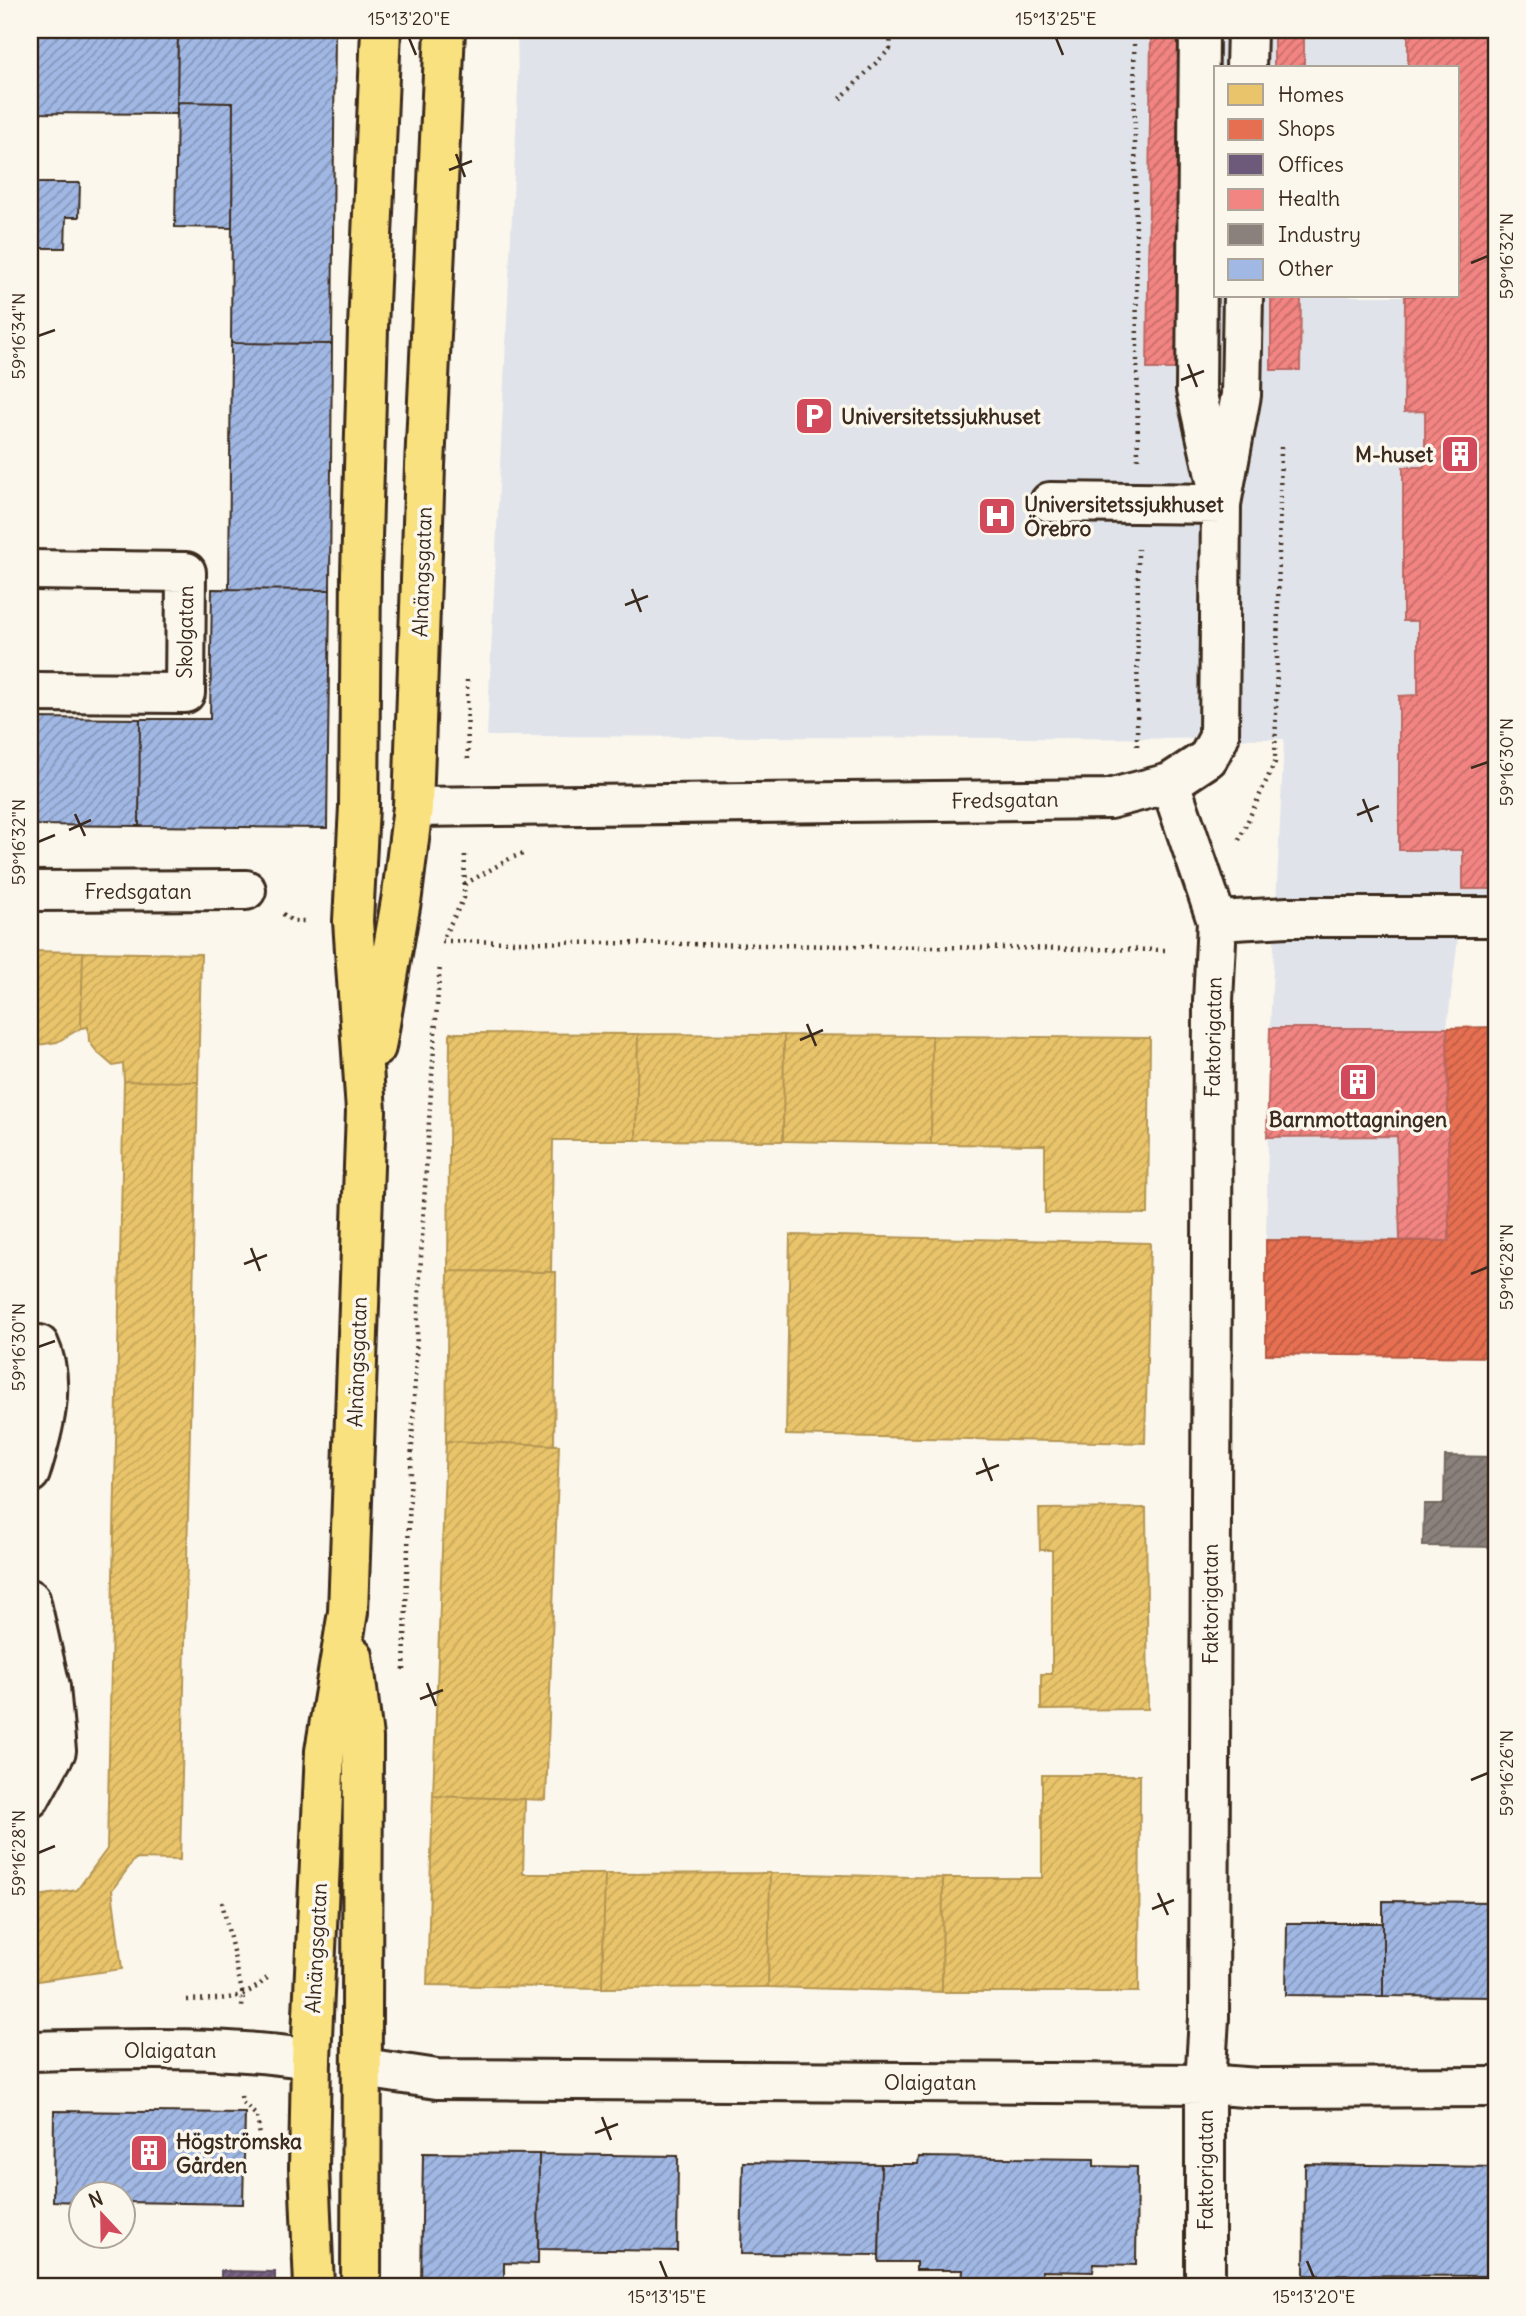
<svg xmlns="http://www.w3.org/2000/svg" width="1526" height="2316" viewBox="0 0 1526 2316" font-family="Delius,sans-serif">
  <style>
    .built { fill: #e0e4ea; fill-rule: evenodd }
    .homes { fill: url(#homes-hatch); stroke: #b59653; stroke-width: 2 }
    .shops { fill: url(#shops-hatch); stroke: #b35a42; stroke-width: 2 }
    .offices { fill: url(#offices-hatch); stroke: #5e4b5e; stroke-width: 2 }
    .health { fill: url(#health-hatch); stroke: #bb6964; stroke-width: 2 }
    .industry { fill: url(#industry-hatch); stroke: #726760; stroke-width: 2 }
    .building { fill: url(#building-hatch); stroke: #3b2a1e; stroke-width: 2 }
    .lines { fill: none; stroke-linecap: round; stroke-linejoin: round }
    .minor-casing { stroke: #3b2a1e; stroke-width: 44 }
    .major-casing { stroke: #3b2a1e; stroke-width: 44 }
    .path { stroke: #3b2a1e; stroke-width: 4.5; stroke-dasharray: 2 5; stroke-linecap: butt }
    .minor { stroke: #fbf7ec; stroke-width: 38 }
    .major { stroke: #fae180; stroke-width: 38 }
    .ticks { fill: none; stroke: #3b2a1e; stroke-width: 2.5 }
    .labels { text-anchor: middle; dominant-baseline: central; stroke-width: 7; stroke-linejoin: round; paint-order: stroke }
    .poi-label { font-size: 21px; font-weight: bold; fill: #3b2a1e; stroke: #fbf7ec; text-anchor: start }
    .street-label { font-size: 21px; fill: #3b2a1e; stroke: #fbf7ec }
    .neatline { fill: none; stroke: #3b2a1e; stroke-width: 2.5 }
    .ticks-label { font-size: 18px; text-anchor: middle; fill: #3b2a1e }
  </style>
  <defs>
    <pattern id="homes-hatch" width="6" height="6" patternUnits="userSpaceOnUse" patternTransform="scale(1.75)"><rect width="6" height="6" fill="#e9c46a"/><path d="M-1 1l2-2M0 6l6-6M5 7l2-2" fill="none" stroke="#c9a95b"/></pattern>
    <pattern id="shops-hatch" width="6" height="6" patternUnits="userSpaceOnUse" patternTransform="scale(1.75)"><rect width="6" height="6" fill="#e76f51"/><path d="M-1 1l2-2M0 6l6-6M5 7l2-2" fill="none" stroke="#bc5b43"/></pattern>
    <pattern id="offices-hatch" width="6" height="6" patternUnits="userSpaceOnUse" patternTransform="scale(1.75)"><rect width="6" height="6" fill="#6d597a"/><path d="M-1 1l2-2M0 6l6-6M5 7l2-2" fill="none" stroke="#83728a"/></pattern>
    <pattern id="health-hatch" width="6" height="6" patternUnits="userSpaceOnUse" patternTransform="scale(1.75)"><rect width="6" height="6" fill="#f28482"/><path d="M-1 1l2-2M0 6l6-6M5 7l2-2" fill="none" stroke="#c56c6a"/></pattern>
    <pattern id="industry-hatch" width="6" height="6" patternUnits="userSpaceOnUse" patternTransform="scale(1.75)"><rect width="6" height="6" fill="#8a817c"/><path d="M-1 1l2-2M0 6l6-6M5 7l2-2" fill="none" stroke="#726a65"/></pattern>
    <pattern id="building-hatch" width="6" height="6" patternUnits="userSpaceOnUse" patternTransform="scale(1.75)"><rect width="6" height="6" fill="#a1b8e5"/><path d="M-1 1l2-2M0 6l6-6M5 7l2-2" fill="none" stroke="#8496b9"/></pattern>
  </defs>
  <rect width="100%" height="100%" fill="#fbf7ec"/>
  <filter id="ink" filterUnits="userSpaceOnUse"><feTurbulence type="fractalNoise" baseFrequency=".0143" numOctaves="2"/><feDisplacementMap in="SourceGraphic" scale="14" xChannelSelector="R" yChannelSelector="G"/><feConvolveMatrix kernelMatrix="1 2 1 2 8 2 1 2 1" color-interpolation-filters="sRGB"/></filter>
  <g filter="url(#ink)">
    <path class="built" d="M517 30H1496V898H1463L1447 1028 1449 1241 1266 1240 1270 1028 1284 739 487 736 518 89ZM1216 68H1458V296H1216Z"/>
    <path class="homes" d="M30 951 83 952 81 1028 57 1042 31 1046Z
      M83 952 201 954 198 1082 124 1081 123 1064 113 1066 97 1052 89 1041 88 1027 81 1028Z
      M450 1033 638 1034 636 1140H553L551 1272 448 1271Z
      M638 1034 784 1035 783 1141 636 1140Z
      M784 1035 932 1036 931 1144 783 1141Z
      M932 1036 1150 1038 1148 1214 1045 1213V1145L931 1144Z
      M124 1081 198 1082 180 1860 135 1859 112 1890 122 1969 30 1982V1897L77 1890 107 1849Z
      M790 1235 1150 1243 1145 1443 786 1435Z
      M448 1271 556 1272 554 1445 446 1441Z
      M446 1441 559 1445 546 1800 433 1796Z
      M1146 1508 1148 1709 1041 1710V1674H1052V1550H1040L1039 1509Z
      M1042 1775H1140L1139 1992H942L943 1878H1042Z
      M433 1796 525 1799 523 1874H605L602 1988 427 1985Z
      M770 1873 943 1878 942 1992 768 1987Z
      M770 1873 768 1987 602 1988 605 1874Z"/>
    <path class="shops" d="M1496 1027V1357L1266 1354V1240L1449 1241 1447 1028Z"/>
    <path class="offices" d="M221 2271 275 2272V2286H221Z"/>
    <path class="health" d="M1151 30H1180L1176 369H1147Z
      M1274 30H1304V68H1274Z
      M1408 30H1496V889H1463V850H1399V696L1418 695V621H1403V467H1424L1425 441V411L1404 412 1405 296H1458V68H1408Z
      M1271 296H1301L1300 370H1271Z
      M1270 1028H1447L1449 1241 1400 1240 1397 1136 1267 1137Z"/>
    <path class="industry" d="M1445 1456 1496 1457V1547L1423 1546 1424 1504H1444Z"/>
    <path class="building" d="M30 30H178L177 114 30 113Z
      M178 30H335L332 344 231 343 233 103 177 102Z
      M177 102 233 103 232 228 175 227Z
      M30 183H80L79 217H66L65 248H30Z
      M231 343 332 344 330 590 229 589Z
      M212 589 330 590 327 828 139 826 140 719H210Z
      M30 718 140 719 139 826 30 825Z
      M1383 1901 1496 1902V1997L1383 1996Z
      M1287 1923H1383V1996L1286 1995Z
      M54 2111 245 2113 243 2204 122 2202V2194H80V2202L53 2201Z
      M423 2153 539 2154 538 2264 504 2263V2286H421Z
      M539 2154 678 2156 677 2251 538 2249Z
      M919 2157 1094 2159V2166L1137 2167 1136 2265 1094 2264 1093 2272 1042 2271V2286H962L963 2270H916V2262H879L881 2164H918Z
      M743 2162 881 2164 879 2255 741 2254Z
      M1305 2164 1496 2167V2276L1304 2275Z"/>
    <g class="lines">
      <defs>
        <path id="minor" d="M1199 30 1196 390 1218 489
          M1246 68 1247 30
          M1050 502 1221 504
          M30 570 186 572 185 693 30 692
          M1170 783 1217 921 1213 1001 1209 2018 1205 2084V2286
          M413 807 1109 799 1170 783 1208 758 1219 737 1221 504 1241 395 1243 296
          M30 891 246 890
          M1217 921 1288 917H1496
          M30 1473C42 1434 57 1384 39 1345
          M30 1599 50 1687 56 1751 30 1798
          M30 2051C124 2049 217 2045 311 2059
          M364 2068 437 2079 1205 2084 1258 2088 1496 2087"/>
        <path id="major" d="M376 1047 402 895 413 807 425 466 445 30
          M353 1656 363 1738 361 2286
          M314 2286 309 2168 311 2059 325 1751 348 1612 366 1111 353 921 359 807 361 573 368 328 381 30"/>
      </defs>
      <use href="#minor" class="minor-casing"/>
      <use href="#major" class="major-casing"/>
      <path class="path" d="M1134 30 1138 459
        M840 99 890 49 891 30
        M467 680 468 763
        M1137 746 1138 549
        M1239 840 1275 762 1281 447
        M465 884 511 858 523 854
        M283 914 292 921H307
        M444 936 464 898 465 852
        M442 941 1169 950
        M404 1670C411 1434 422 1200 440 965
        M222 1902 243 1996 242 2007
        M187 2000C222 1998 243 2003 269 1976
        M241 2096 242 2102 257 2116 261 2143"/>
      <use href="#minor" class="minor"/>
      <use href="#major" class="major"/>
    </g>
  </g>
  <path class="ticks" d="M409 38 416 55M1056 38 1063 55M456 154 465 177M449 170 472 161M1471 263 1488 256M38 336 55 330M1188 364 1197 387M1181 380 1204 371M632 589 641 612M625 605 648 596M1471 768 1488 762M1363 799 1372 822M75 814 85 836M1357 815 1379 806M69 830 91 820M38 842 55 835M807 1024 816 1046M800 1040 823 1030M251 1248 260 1271M244 1264 267 1255M1471 1274 1488 1267M38 1347 55 1341M983 1458 992 1481M976 1474 999 1465M427 1683 436 1706M420 1699 443 1690M1471 1780 1488 1773M38 1853 55 1846M1158 1893 1168 1915M1152 1909 1174 1900M602 2117 611 2140M595 2133 618 2124M660 2261 667 2278M1307 2261 1314 2278"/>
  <defs>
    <symbol id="parking-square" viewBox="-11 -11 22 22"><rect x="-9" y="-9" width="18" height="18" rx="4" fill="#d1495b" stroke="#fbf7ec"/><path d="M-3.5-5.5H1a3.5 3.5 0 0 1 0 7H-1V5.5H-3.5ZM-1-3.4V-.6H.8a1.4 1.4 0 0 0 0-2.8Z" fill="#fff"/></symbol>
    <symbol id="building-square" viewBox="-11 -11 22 22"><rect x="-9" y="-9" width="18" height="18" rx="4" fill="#d1495b" stroke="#fbf7ec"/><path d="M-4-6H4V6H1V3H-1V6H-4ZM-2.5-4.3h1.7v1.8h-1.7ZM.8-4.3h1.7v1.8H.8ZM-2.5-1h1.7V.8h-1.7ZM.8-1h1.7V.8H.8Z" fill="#fff"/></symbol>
    <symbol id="hospital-square" viewBox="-11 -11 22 22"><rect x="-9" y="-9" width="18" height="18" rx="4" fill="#d1495b" stroke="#fbf7ec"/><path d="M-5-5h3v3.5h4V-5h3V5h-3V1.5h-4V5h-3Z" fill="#fff"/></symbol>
  </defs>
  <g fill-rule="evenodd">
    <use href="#parking-square" x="792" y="394" width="44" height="44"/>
    <use href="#building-square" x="1438" y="432" width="44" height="44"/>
    <use href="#hospital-square" x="975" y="494" width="44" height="44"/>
    <use href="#building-square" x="1336" y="1060" width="44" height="44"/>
    <use href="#building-square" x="127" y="2131" width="44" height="44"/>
  </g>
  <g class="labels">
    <g class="poi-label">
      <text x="841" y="416">Universitetssjukhuset</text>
      <text x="1433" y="454" text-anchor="end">M-huset</text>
      <text x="1024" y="504">Universitetssjukhuset<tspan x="1024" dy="24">Örebro</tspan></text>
      <text x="1358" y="1119" text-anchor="middle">Barnmottagningen</text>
      <text x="176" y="2141">Högströmska<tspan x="176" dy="24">Gården</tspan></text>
    </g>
    <g class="street-label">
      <text transform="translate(422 572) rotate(-88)">Alnängsgatan</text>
      <text transform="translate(185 632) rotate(-89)">Skolgatan</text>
      <text transform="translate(1005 800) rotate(-1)">Fredsgatan</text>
      <text x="138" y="891">Fredsgatan</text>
      <text transform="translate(1213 1037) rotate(-89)">Faktorigatan</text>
      <text transform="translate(357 1362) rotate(-88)">Alnängsgatan</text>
      <text transform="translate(1210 1604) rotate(-90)">Faktorigatan</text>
      <text transform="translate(316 1948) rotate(-87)">Alnängsgatan</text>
      <text x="170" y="2050">Olaigatan</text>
      <text x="930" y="2082">Olaigatan</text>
      <text transform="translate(1205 2170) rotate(-90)">Faktorigatan</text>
    </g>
  </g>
  <rect width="1526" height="2316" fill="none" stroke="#fbf7ec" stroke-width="77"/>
  <rect x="1214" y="66" width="245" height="231" fill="#fbf7ec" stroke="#aea59a" stroke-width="2"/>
  <rect x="1228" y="84" width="35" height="21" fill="#e9c46a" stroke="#aea59a" stroke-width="2"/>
  <text x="1278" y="102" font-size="21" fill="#3b2a1e">Homes</text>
  <rect x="1228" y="119" width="35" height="21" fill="#e76f51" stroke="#aea59a" stroke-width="2"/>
  <text x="1278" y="136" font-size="21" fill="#3b2a1e">Shops</text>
  <rect x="1228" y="154" width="35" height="21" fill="#6d597a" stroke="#aea59a" stroke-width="2"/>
  <text x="1278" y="172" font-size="21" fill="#3b2a1e">Offices</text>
  <rect x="1228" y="189" width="35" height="21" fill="#f28482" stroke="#aea59a" stroke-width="2"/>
  <text x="1278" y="206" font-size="21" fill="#3b2a1e">Health</text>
  <rect x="1228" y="224" width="35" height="21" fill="#8a817c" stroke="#aea59a" stroke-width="2"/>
  <text x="1278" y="242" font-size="21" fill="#3b2a1e">Industry</text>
  <rect x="1228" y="259" width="35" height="21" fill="#a1b8e5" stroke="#aea59a" stroke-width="2"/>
  <text x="1278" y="276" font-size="21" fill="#3b2a1e">Other</text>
  <g transform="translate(102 2215) rotate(338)"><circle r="33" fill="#fbf7ec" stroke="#aea59a" stroke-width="2"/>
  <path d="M0-5L12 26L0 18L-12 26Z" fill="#d1495b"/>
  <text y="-10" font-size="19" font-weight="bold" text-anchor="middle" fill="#3b2a1e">N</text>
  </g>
  <rect x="38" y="38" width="1450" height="2240" class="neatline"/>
  <g class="ticks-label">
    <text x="409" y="25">15°13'20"E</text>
    <text x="1056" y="25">15°13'25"E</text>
    <text transform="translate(1507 256) rotate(-90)" y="6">59°16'32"N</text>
    <text transform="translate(19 336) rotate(-90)" y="6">59°16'34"N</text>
    <text transform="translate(1507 762) rotate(-90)" y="6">59°16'30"N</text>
    <text transform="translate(19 842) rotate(-90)" y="6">59°16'32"N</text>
    <text transform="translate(1507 1267) rotate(-90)" y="6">59°16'28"N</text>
    <text transform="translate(19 1347) rotate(-90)" y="6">59°16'30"N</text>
    <text transform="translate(1507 1773) rotate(-90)" y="6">59°16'26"N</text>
    <text transform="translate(19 1853) rotate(-90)" y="6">59°16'28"N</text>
    <text x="667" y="2303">15°13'15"E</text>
    <text x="1314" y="2303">15°13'20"E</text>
  </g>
</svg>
